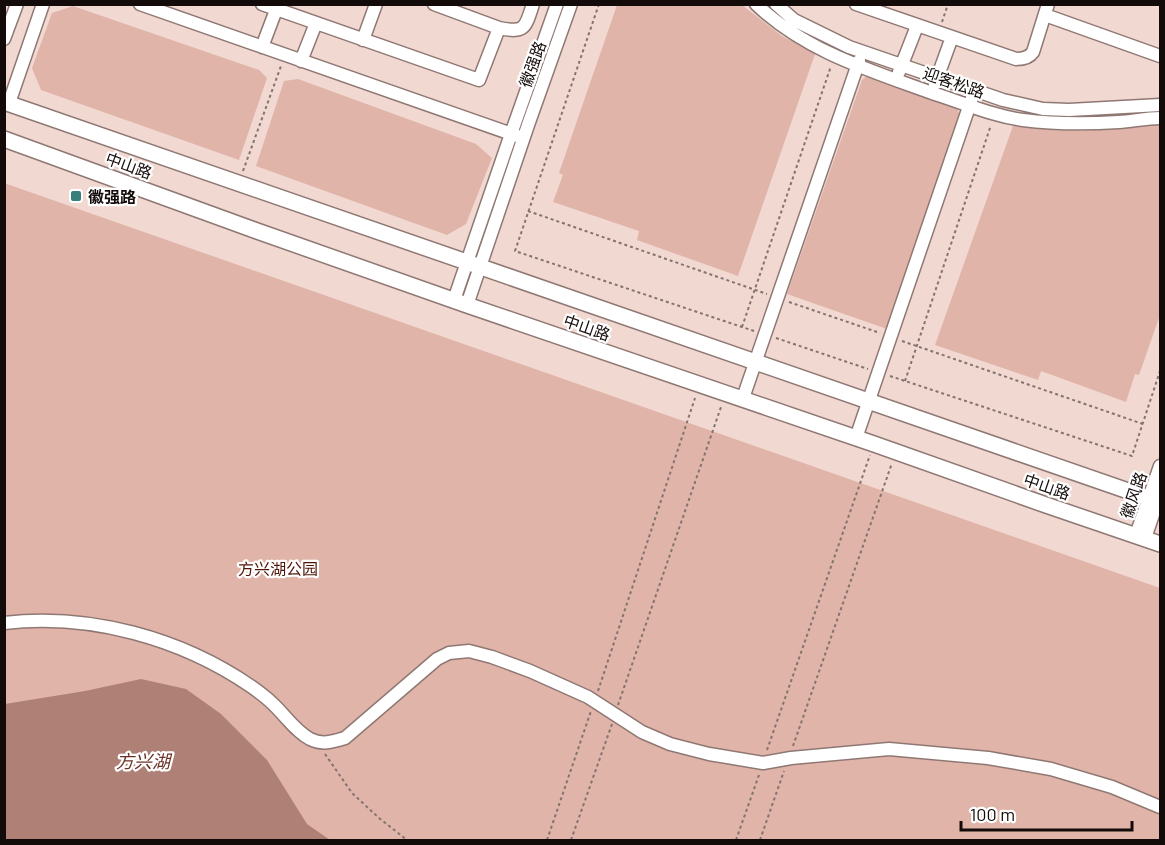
<svg xmlns="http://www.w3.org/2000/svg" width="1165" height="845" viewBox="0 0 1165 845" font-family="Barlow,'Noto Sans SC',sans-serif">
  <style>
    .green { fill: #e0b4a9 }
    .water { fill: #af8176 }
    .lines { fill: none; stroke-linecap: round; stroke-linejoin: round }
    .minor-casing { stroke: #8f7873; stroke-width: 15 }
    .major-casing { stroke: #8f7873; stroke-width: 18 }
    .path { stroke: #84736f; stroke-width: 2; stroke-dasharray: 3 3; stroke-linecap: butt }
    .minor { stroke: #fff; stroke-width: 12 }
    .major { stroke: #fff; stroke-width: 15 }
    .poi-dot { fill: #377f7a; stroke: #fff; stroke-width: 2 }
    .labels { text-anchor: middle; dominant-baseline: central; stroke-width: 4.5; stroke-linejoin: round; paint-order: stroke }
    .street-label { font-size: 16px; fill: #130b09; stroke: #fff }
    .poi-label { font-size: 16px; font-weight: bold; fill: #130b09; stroke: #fff; text-anchor: start }
    .park-label { font-size: 16px; fill: #4e1408; stroke: #fff }
    .water-label { font-size: 18px; font-style: italic; fill: #6c3023; stroke: #fff }
  </style>
  <rect width="100%" height="100%" fill="#f1d8d1"/>
  <path class="green" d="M617 5H742L782 36 815 54 738 276 637 240 639 231 553 202 563 175 559 173Z
    M73 6 259 70 267 78 239 160 41 90 32 68 52 13Z
    M867 76H873L956 106 959 113 960 121 887 329 787 294 862 80Z
    M298 79 476 144 492 158 466 224 447 235 256 166 284 81Z
    M1014 123 1050 130 1081 131 1160 125V315L1139 375 1135 374 1126 402 1041 371 1038 380 935 345Z
    M4 183 1160 588V840H5Z"/>
  <path class="water" d="M141 679 186 689 221 714 267 760 307 824 330 840H5V704L85 691Z"/>
  <g class="lines">
    <defs>
      <path id="minor" d="M140 4 523 138
        M262 4 479 80 499 28C525 33 525 29 533 4
        M434 4 499 28
        M756 4C806 52 872 71 935 94 964 103 993 116 1023 120 1054 124 1088 124 1119 122 1133 121 1147 118 1160 118
        M776 4 794 20 849 47 1003 100 1043 109 1069 110 1160 105
        M856 4 1016 59C1023 59 1029 58 1033 52L1048 4
        M1045 15 1160 56
        M4 39 17 4
        M363 40 376 4
        M262 47 276 10
        M301 61 316 23
        M899 72 917 26
        M935 84 952 37
        M9 103 43 4
        M454 300 511 134 557 4
        M467 305 528 125 571 4
        M743 398 859 61
        M856 438 972 98
        M1136 535 1160 466
        M1145 538 1160 494
        M4 623C90 613 181 638 252 687 259 692 267 698 273 704 285 715 295 731 310 739 322 745 332 742 345 738L437 659 449 653 469 651 492 657 530 671 588 697 642 732 670 744 709 754 763 763 791 758 889 749 988 758 1051 769 1112 787 1160 807"/>
      <path id="major" d="M4 102 1160 502
        M4 139 257 231 467 305 874 444 1046 505 1160 544"/>
    </defs>
    <use href="#minor" class="minor-casing"/>
    <use href="#major" class="major-casing"/>
    <path class="path" d="M599 4 515 251 754 331
      M942 22 948 4
      M243 171 281 66
      M528 211 767 294
      M789 302 880 333
      M742 327 831 66
      M776 338 868 369
      M902 341 1143 424
      M890 376 1132 456 1160 371
      M905 381 991 125
      M598 691 695 398
      M618 705 721 407
      M793 746 892 463
      M767 750 870 455
      M325 754 352 793 379 818 407 840
      M547 840 591 711
      M571 840 612 724
      M736 840 759 775
      M760 840 784 771"/>
    <use href="#minor" class="minor"/>
    <use href="#major" class="major"/>
  </g>
  <rect class="poi-dot" x="70" y="190" width="12" height="12" rx="3"/>
  <g class="labels">
    <g class="street-label">
      <text transform="translate(532 64) rotate(-70)">徽强路</text>
      <text transform="translate(954 82) rotate(19)">迎客松路</text>
      <text transform="translate(129 165) rotate(20)">中山路</text>
      <text transform="translate(587 327) rotate(19)">中山路</text>
      <text transform="translate(1047 486) rotate(19)">中山路</text>
      <text transform="translate(1133 495) rotate(-71)">徽风路</text>
    </g>
    <g class="poi-label">
      <text x="88" y="196">徽强路</text>
    </g>
    <g class="park-label">
      <text x="278" y="568">方兴湖公园</text>
    </g>
    <g class="water-label">
      <text x="143" y="761">方兴湖</text>
    </g>
  </g>
  <rect width="1165" height="845" fill="none" stroke="#130b09" stroke-width="12"/>
  <path d="M961 821v9h171v-9" fill="none" stroke="#130b09" stroke-width="3"/>
  <text x="970" y="821" font-size="18" fill="#130b09" stroke="#ffffff" stroke-width="4.5" paint-order="stroke">100 m</text>
</svg>
